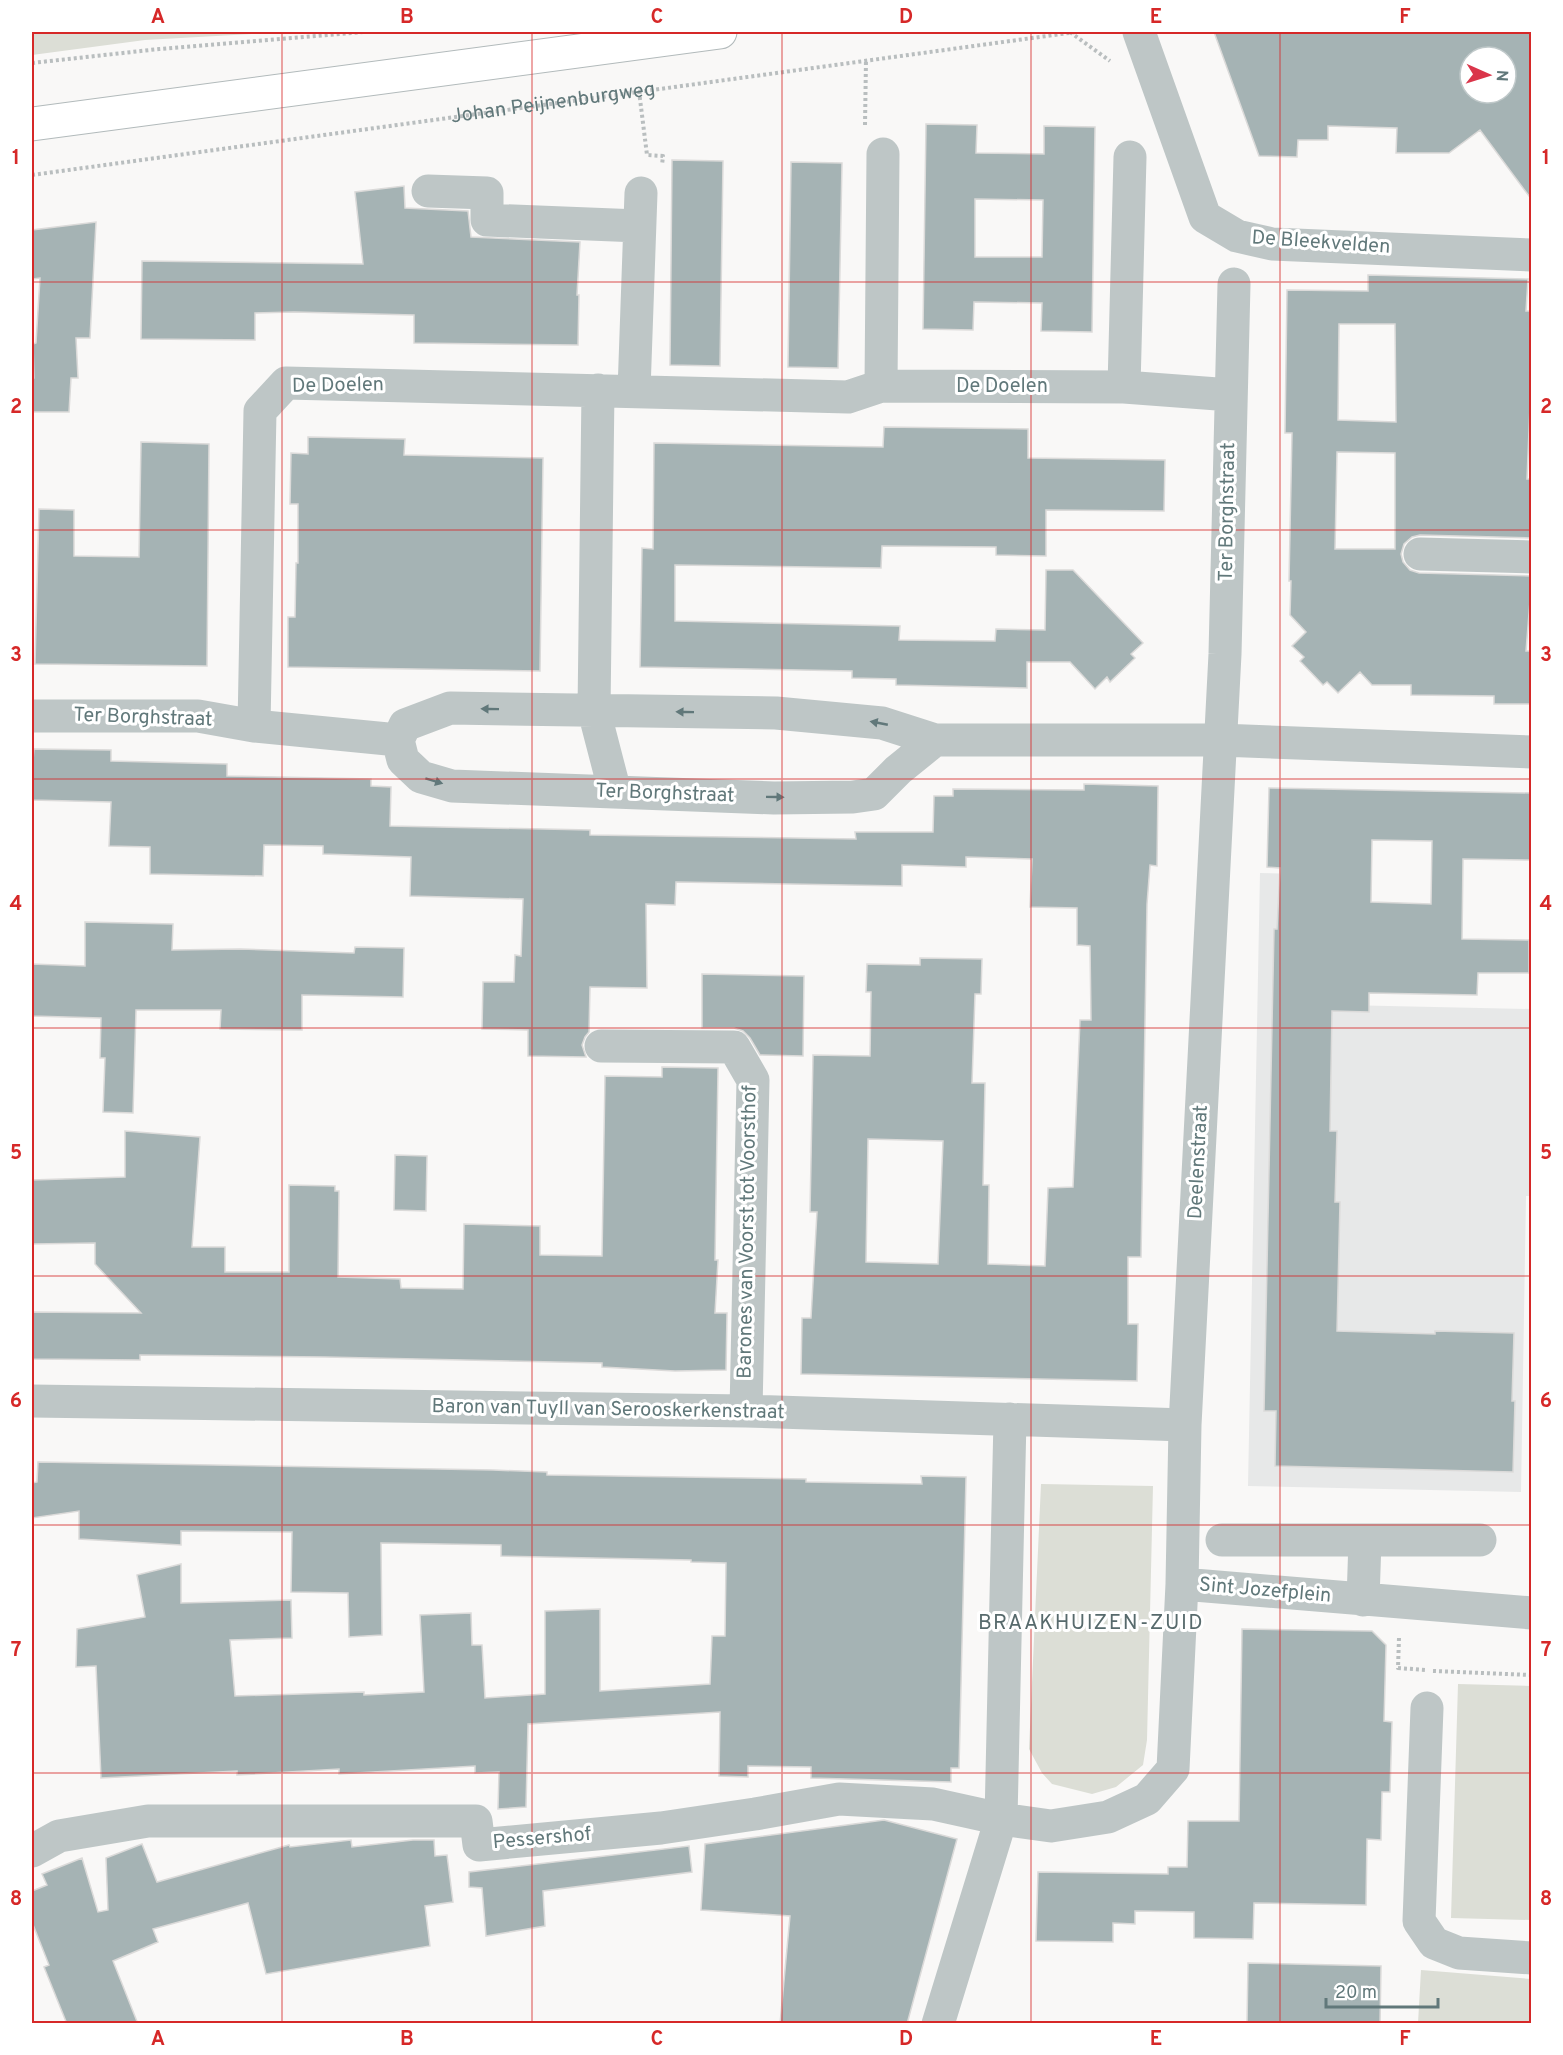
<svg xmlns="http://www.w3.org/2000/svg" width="1563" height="2055" viewBox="0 0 1563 2055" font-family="Overpass,sans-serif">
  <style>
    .built { fill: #e7e8e8 }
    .green { fill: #dcded6 }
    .building { fill: #a5b3b4; stroke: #dbdad9; stroke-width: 1.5; fill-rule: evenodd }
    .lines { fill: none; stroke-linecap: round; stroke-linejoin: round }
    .major-casing { stroke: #b2babb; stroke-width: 35 }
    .path { stroke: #b9bebf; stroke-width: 4; stroke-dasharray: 3 3; stroke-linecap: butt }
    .minor { stroke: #bec6c6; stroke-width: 33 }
    .major { stroke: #fff; stroke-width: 33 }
    .oneway { fill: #61787a }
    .grid { fill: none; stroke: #d62828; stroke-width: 1.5; stroke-opacity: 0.55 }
    .labels { text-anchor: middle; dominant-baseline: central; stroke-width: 6; stroke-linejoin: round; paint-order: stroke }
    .street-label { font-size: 20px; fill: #61787a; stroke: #fff }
    .neighbourhood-label { font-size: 21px; letter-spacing: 1.5px; fill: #576a6c; stroke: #fff }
    .neatline { fill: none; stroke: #d62828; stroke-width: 2 }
    .grid-label { font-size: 20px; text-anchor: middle; font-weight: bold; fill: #d62828 }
  </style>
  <rect width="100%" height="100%" fill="#f9f8f7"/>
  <path class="built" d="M1260 873 1346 875 1343 1005 1531 1009 1532 1196H1526L1521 1492 1248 1486Z"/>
  <path class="green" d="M32 32H289L145 40 32 55Z
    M1041 1484 1153 1486 1147 1740 1143 1765 1116 1787 1092 1794 1052 1784 1042 1773 1029 1749Z
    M1458 1684 1531 1686V1920L1451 1918Z
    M1421 1970 1531 1979V2023H1418Z"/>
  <path class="building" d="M1214 32H1532V200L1480 130 1449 153H1396L1397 128 1328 126V140H1298L1297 157 1259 156ZM1470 57H1506V93H1470Z
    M926 124 977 125 976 153 1044 154V126L1095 127 1092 332 1041 331 1042 303 974 302 973 330 923 329ZM975 199 1043 200 1042 257H975Z
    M672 160 723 161 720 366 670 365Z
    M791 162 842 163 838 368 788 367Z
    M404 186 405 208 468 211 471 237 580 242 577 295H579L578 345 414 343V315L294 312 255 313V340L141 339 142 261 363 264 355 192Z
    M96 222 90 338H76L78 378H71L69 412H32V379L34 378 33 344 36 343 40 278 32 279V230Z
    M1368 275 1528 279 1526 311H1532V359L1527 479H1532V538L1420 535 1412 537 1404 544 1401 554 1403 562 1410 570 1419 573 1532 576 1526 651H1532V704H1494V696L1411 695V685H1372L1360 672 1338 693 1327 682 1323 685 1300 661 1304 657 1292 646 1306 632 1290 615 1291 581H1289L1292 433H1285L1287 290 1368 291ZM1339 324H1395L1396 422 1338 420ZM1337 452 1395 453V549H1335Z
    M884 427 1028 429V458L1165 460 1164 511 1046 510V556L996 555V547L882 546 881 568 675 565V621L900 626 899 640 995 641 996 629 1045 630 1046 570H1073L1143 643 1131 654 1135 658 1110 682 1107 677 1095 689 1070 662H1027V688L896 685V679L852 678V671L640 667 642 548 653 549 654 443 883 447Z
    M308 437 405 439 404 455 543 458 540 671 288 667V617H295L296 563H298V504H290L291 453 308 454Z
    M141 442 209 444 207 666 35 664 39 509 74 510V556L139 557Z
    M34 749 111 750V761L227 764V776L371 779V786L391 787 390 826 590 830V835L856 839 855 832H933L934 796H953V789L1084 790V784L1158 786 1157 866 1150 865 1147 904 1141 1257H1128V1324H1138L1137 1381 801 1374 802 1318H811L817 1212H810L813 1055 870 1056 871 992H866L867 964 920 965V958L982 959 981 994H975L972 1083H985L983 1185H989L988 1264 1045 1266 1048 1188 1073 1187 1080 1020H1091L1090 946 1077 945V908L1030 907 1032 859 966 857V867L902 865V886L676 882 675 905 646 904 647 988 590 987 589 1032 585 1037 582 1045 586 1057 528 1056V1030L482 1029 483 982H514L515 955 521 956 523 899 410 896 411 857 323 854V846L264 845 263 876 150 874V847L109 846 111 802 32 800V760H33ZM868 1139 943 1141 938 1264 866 1262Z
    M1269 788 1532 793 1531 860 1463 859 1462 939 1529 940V973H1478L1477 995 1369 993V1012L1332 1011 1330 1131H1337L1335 1202H1340L1337 1331 1435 1334V1331L1514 1333 1512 1401H1515L1513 1472 1275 1466 1276 1411H1264L1274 929H1277L1280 868 1267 867ZM1372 840 1432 841 1431 904 1371 902Z
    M85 922 173 924 172 950 240 949 354 953 355 947 404 948 403 997 302 995V1030L220 1029 221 1010H136L133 1113 103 1112 105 1058H100L101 1018 32 1016V964L85 966Z
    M702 974 804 976 803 1056 760 1055 750 1038 743 1031 734 1028H702Z
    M662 1067 718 1068 715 1260H718L715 1313H727L726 1370 675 1371 602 1367V1363L325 1357 140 1355V1360L32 1359V1312L141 1313 95 1264V1243L32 1244V1180L125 1177V1131L200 1137 192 1247H225V1272H289V1185L335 1186V1191H339L338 1277 400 1279 401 1288 463 1289 464 1224 540 1226V1255L602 1256 605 1076 662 1077Z
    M395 1155 427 1156 426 1211 394 1210Z
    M38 1462 493 1470 547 1472V1475L806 1479V1482L922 1484 921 1476 966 1477 959 1768H951V1782L811 1778V1767L748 1766V1777L719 1776 720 1712 528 1724 526 1807 498 1809 499 1772 475 1773V1766L339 1774V1769L237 1775V1771L101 1778 96 1666 76 1667 77 1629 145 1617 137 1575 181 1564V1603L291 1600 292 1638 230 1640 235 1696 364 1692V1695L424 1692 420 1615 471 1613 472 1645H482L485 1698 545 1694V1611L600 1609V1691L710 1684 712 1636H725L726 1563 691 1562V1560L501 1556V1545L381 1543 382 1635 349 1637 348 1593 291 1592 292 1532 181 1531V1545L79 1539V1511L32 1518V1483L37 1482Z
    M1242 1629 1372 1631 1386 1645 1384 1721 1392 1722 1390 1792H1382L1381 1840 1367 1839 1366 1905 1254 1903 1253 1939 1194 1938V1912L1135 1911V1924L1113 1923V1942L1036 1941 1038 1872 1168 1874V1867H1187L1188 1821H1239Z
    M884 1820 957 1839 907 2024H780L790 1916 701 1910 705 1844Z
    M351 1840 352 1847 413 1840H434L435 1856 447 1855 453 1902 425 1906 430 1946 266 1974 248 1903 153 1929 158 1942 113 1961 138 2024H67L44 1967 49 1965 32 1922V1891L47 1885 42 1874 82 1858 98 1912 108 1910 106 1858 142 1844 157 1882 289 1845 290 1847Z
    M689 1846 692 1872 543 1891 545 1926 486 1936 482 1888 469 1887V1872Z
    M1248 1963 1381 1966 1380 2024H1247Z"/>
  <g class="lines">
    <defs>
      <path id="major" d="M32 124 720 32"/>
    </defs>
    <use href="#major" class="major-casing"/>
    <g class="path">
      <path d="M1070 32 1110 61"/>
      <path d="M32 63 159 49 363 32"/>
      <path d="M639 91 647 155 663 156 662 165"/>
      <path d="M865 125 866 59"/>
      <path id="s1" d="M32 175 1076 32"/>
      <path d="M1399 1638 1398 1668 1426 1670"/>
      <path d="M1433 1671 1532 1675"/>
    </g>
    <path class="minor" d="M1139 32 1205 217 1237 236 1272 244 1532 255
      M428 191 487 193V220L639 226
      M881 386 883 154
      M1124 387 1130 157
      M598 390 594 711 615 792
      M634 391 641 193
      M1420 554 1532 557
      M32 716H198L254 726 398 740
      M254 726 260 411 286 383 848 397 881 386 1124 387 1231 395
      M935 740 898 770 874 794 853 797 774 798 452 786 421 777 403 760 398 740 405 725 450 708 776 713 882 723 935 740H1220L1532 752
      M601 1046 734 1047 753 1080 746 1411
      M32 1401 746 1411 1185 1425
      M1222 1540H1480
      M1182 1584 1185 1425 1225 654 1234 284
      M1363 1600 1365 1540
      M1427 1708 1419 1921 1434 1943 1459 1953 1532 1958
      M32 1851 59 1836 148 1821H476L479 1845 661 1828 755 1814 839 1799 933 1804 1001 1819 1051 1826 1108 1817 1147 1799 1173 1769 1182 1584 1532 1613
      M938 2024 1001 1819 1010 1419"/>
    <use href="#major" class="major"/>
  </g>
  <defs><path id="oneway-solid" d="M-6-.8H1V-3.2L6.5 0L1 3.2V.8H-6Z" transform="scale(1.5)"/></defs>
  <g class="oneway">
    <use href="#oneway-solid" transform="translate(490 709) rotate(-179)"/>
    <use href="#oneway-solid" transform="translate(685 712) rotate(-179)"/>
    <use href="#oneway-solid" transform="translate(879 723) rotate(-169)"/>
    <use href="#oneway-solid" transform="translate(434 781) rotate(17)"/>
    <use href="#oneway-solid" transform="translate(775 797) rotate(1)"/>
  </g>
  <path class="grid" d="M282 32V2024M532 32V2024M782 32V2024M1031 32V2024M1280 32V2024M32 282H1532M32 530H1532M32 779H1532M32 1028H1532M32 1276H1532M32 1525H1532M32 1773H1532"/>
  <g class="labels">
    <g class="street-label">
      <text stroke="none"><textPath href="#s1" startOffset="526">Johan Peijnenburgweg</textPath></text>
      <text transform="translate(1321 243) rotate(4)">De Bleekvelden</text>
      <text transform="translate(338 386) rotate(-1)">De Doelen</text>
      <text x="1002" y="387">De Doelen</text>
      <text transform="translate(1228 512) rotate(-89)">Ter Borghstraat</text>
      <text transform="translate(143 718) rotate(2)">Ter Borghstraat</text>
      <text transform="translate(665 794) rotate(2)">Ter Borghstraat</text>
      <text transform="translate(1199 1162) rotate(-87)">Deelenstraat</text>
      <text transform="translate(748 1232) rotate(-89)">Barones van Voorst tot Voorsthof</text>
      <text transform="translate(608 1410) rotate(1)">Baron van Tuyll van Serooskerkenstraat</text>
      <text transform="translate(1265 1591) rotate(5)">Sint Jozefplein</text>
      <text transform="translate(542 1839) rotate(-5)">Pessershof</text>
    </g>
    <g class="neighbourhood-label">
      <text x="1091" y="1623">BRAAKHUIZEN-ZUID</text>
    </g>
  </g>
  <rect width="1563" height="2055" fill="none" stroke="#ffffff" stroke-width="66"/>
  <g transform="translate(1488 75) rotate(93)"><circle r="28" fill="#ffffff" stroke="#c0c9ca" stroke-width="1.5"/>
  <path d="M0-4.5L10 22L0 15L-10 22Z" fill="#da354a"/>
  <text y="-9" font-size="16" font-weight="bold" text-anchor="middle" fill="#61787a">N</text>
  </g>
  <path d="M1326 1998v9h112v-9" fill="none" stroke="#61787a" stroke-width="3"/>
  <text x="1335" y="1998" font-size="18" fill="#61787a" stroke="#ffffff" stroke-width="4.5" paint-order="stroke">20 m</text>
  <rect x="33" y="33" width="1497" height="1989" class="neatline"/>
  <g class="grid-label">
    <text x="158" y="23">A</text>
    <text x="407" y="23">B</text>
    <text x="657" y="23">C</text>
    <text x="906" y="23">D</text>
    <text x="1156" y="23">E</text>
    <text x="1405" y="23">F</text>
    <text x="16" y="164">1</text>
    <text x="1546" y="164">1</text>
    <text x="16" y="413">2</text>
    <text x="1546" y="413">2</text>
    <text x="16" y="661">3</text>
    <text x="1546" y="661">3</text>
    <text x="16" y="910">4</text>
    <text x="1546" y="910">4</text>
    <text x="16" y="1159">5</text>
    <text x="1546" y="1159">5</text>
    <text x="16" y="1407">6</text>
    <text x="1546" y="1407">6</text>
    <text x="16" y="1656">7</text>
    <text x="1546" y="1656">7</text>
    <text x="16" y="1905">8</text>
    <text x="1546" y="1905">8</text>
    <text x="158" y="2045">A</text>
    <text x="407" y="2045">B</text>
    <text x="657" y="2045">C</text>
    <text x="906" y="2045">D</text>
    <text x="1156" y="2045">E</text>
    <text x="1405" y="2045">F</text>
  </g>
</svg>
